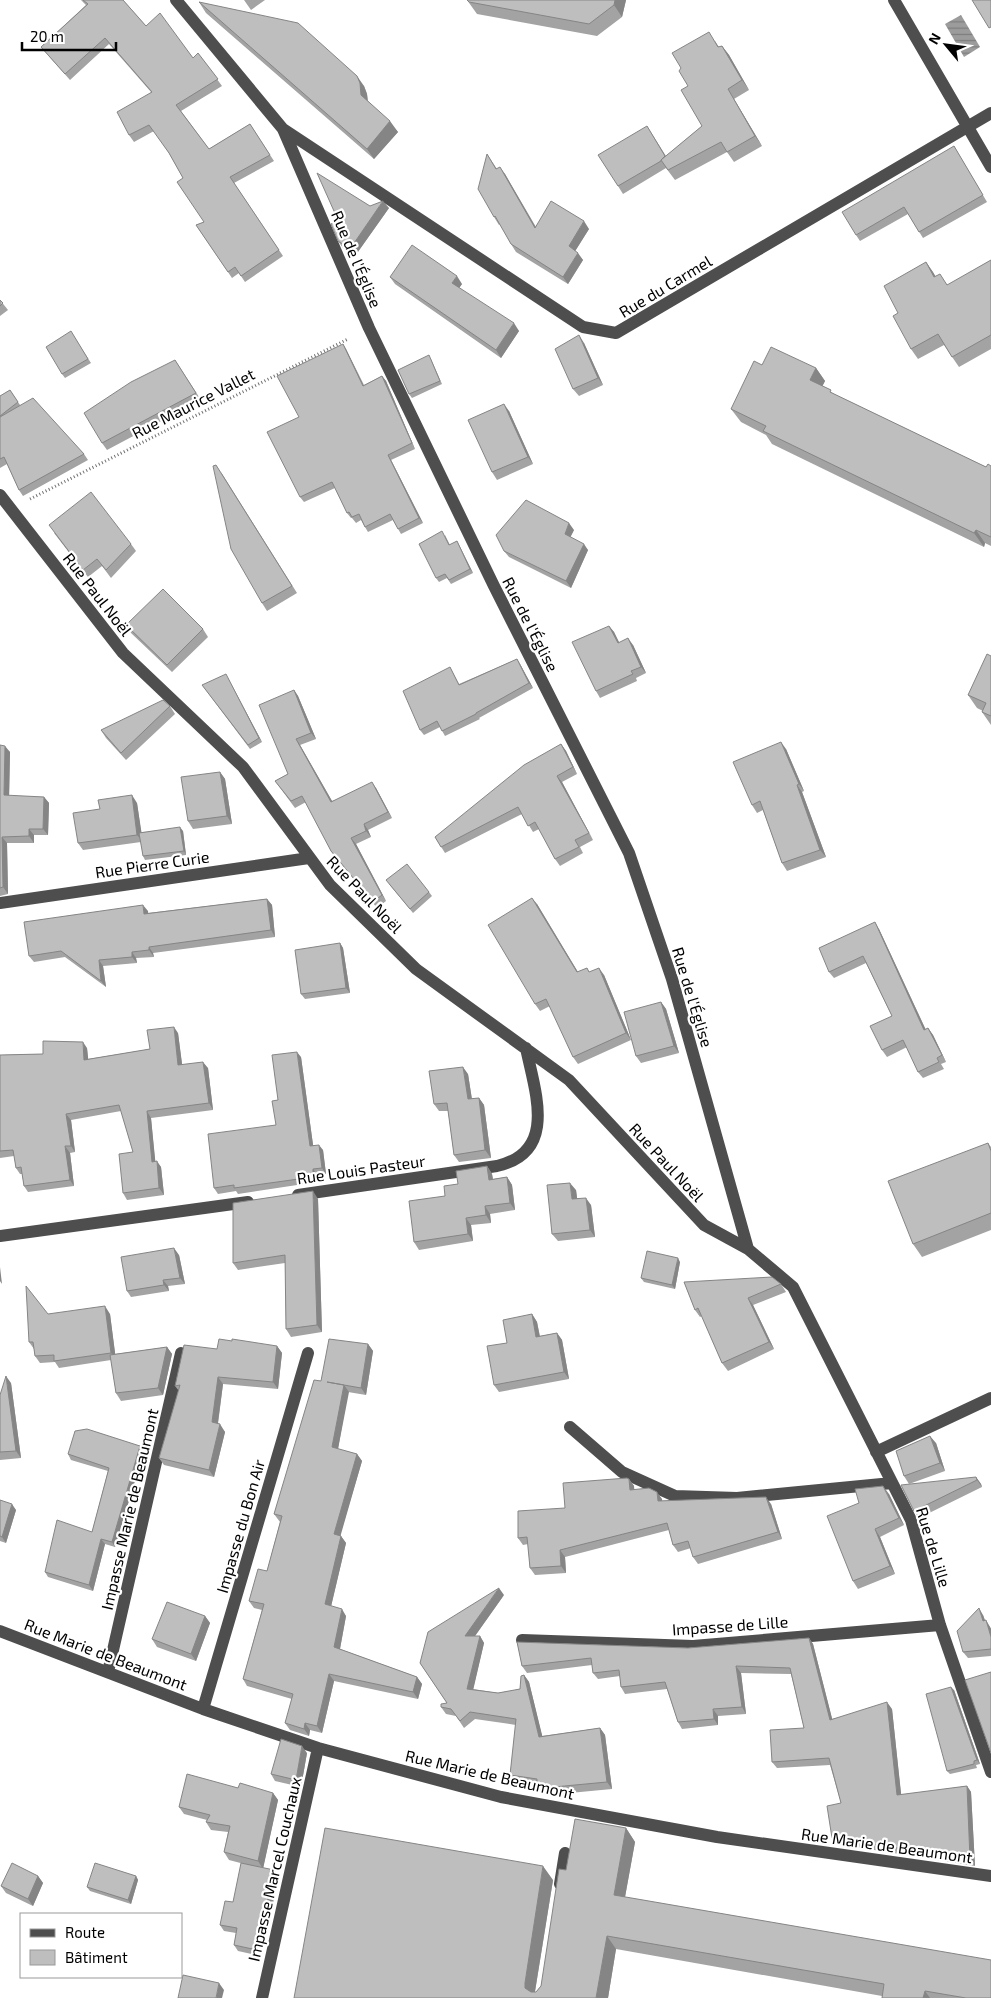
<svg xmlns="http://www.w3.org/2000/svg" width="991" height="1998" viewBox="0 0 991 1998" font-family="'Exo 2',sans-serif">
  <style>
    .water { fill: url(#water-rules) }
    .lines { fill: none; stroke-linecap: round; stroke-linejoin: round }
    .path { stroke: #707070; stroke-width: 3; stroke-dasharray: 1 2.5; stroke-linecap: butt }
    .minor { stroke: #4e4e4e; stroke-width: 12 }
    .wall { fill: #a3a3a3 }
    .shaded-wall { fill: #858585 }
    .building { fill: #bebebe; stroke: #858585 }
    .labels { text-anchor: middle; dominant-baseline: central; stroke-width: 4.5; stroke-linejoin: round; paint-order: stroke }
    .street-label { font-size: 16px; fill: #000; stroke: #fff }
  </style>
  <defs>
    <pattern id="water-rules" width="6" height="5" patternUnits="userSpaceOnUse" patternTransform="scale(1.25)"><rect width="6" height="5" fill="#9c9c9c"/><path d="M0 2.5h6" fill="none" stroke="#7d7d7d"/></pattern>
  </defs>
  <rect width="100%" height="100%" fill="#fff"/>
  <path class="water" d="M961 15 980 47 964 57 945 24Z"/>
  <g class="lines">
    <path class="path" d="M30 499 348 339"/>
    <path class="minor" d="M176 0 283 129 369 328 494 586 629 853 672 979 748 1249 793 1287 911 1520 940 1625 991 1772
      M894 0 991 167
      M283 129 583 327 616 333 991 113
      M0 495 123 653 243 767 330 885 416 969 569 1080 704 1225 748 1249
      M0 903 309 858
      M298 1195 497 1166C558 1152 535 1092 526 1048
      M0 1236 248 1202
      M570 1427 622 1472 675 1496 737 1498 892 1483
      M876 1452 991 1398
      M0 1631 203 1709 318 1748 501 1797 717 1837 991 1876
      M522 1640 693 1646 940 1625
      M108 1672 181 1353
      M203 1709 308 1353
      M560 1884 565 1853
      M262 1998 318 1748"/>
  </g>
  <path class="wall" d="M81 0H123L146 26 193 58 198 53 222 86 181 111 209 149 250 124 274 161 234 183 283 256 245 282 239 273 232 278 196 225 204 222 183 178 169 153 154 131 134 142 129 135 151 92 109 44 70 80 46 53 41 47 86 5Z
    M244 0H265L251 10Z
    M467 0H626L622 17 597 36 477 14Z
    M199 2 364 86 367 94 368 101 398 132 374 159 206 13Z
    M715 41 719 47 722 46 729 55 749 90 734 99 762 146 734 162 727 152 675 180 666 168 623 194 618 186 647 126 666 156 702 126 688 86Z
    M954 146 987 202 923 238 908 214 860 241 856 235Z
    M487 154 497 169 505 174 536 227 589 229 575 251 583 260 568 284 516 252 511 244 500 224 499 225 494 217Z
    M370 206 389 208 355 256 343 248 338 241Z
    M991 260V349L959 367 944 345 918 359 911 349 898 313 926 262 936 277 948 285Z
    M390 277 462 284 459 288 519 331 501 358 395 284Z
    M0 300 8 310 0 316Z
    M73 335 91 363 65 378 62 374Z
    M584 343 603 385 579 396 573 389Z
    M343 344 346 349 364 385 382 376 386 381 415 449 391 460 423 523 401 534 393 520 368 532 365 527 361 520 356 523 352 518H351L347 513 335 488 304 502 300 497 299 417Z
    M431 359 442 384 412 398 409 394Z
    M175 360 201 400 107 450 102 443Z
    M762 365 816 368 825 381 822 386 834 394 986 467 991 466V546L985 543 984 547 772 444 766 435 741 422 731 409Z
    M10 390 20 405 84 454 88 460 23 496 19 490 7 464 0 468V396Z
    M509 411 533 464 497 480 492 472Z
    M221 472 297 593 267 611 262 603Z
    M574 530 570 537 588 550 571 588 509 557 504 551Z
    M54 533 131 544 136 551 111 578 102 566 88 577Z
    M445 535 450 545 457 541 473 573 451 584 447 578 439 582 436 578Z
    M126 625 203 629 208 637 172 672 131 633Z
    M609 626 614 632 619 643 633 645 646 673 636 678 637 681 600 698 596 691Z
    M991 656V725L982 712 983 711 977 708 968 695Z
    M517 659 520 664 533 688 479 718 480 719 445 736 440 727 424 735 420 730 450 667 459 684Z
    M228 678 262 742 250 749 202 685Z
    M294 690 298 696 316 739 300 745 332 801 376 788 392 818 368 830 371 837 356 844 386 901 377 908 331 851 306 802 295 808 275 781 288 774Z
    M170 706 175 714 126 760 106 738 101 730Z
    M561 744 566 751 577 774 562 782 593 840 580 847 583 853 560 866 555 859 539 829 533 832 522 814 445 853 435 837Z
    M0 745 10 752 9 796 44 797 49 803 48 835H34V843H7L8 894 0 896Z
    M786 749 804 791 802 792 826 857 787 871 782 863 763 810 757 813 752 805Z
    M220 772 225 779 232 824 193 829 188 821Z
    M137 803 141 832 183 831 186 855 145 860 143 856 141 842 83 850 78 843 100 809Z
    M389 884 429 892 432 896 413 913Z
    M267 899 272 905 275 937 153 953 154 957 136 958 137 963 103 966 106 987 65 957 34 962 29 956 148 911V913Z
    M537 904 578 972 587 968 589 972 604 975 631 1040 578 1064 573 1057 550 1006 540 1011 535 1004Z
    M879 929 926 1030 928 1028 933 1035 946 1062 941 1064 944 1069 923 1078 918 1072 907 1047 887 1057 882 1050 892 1016 866 963 834 978 829 972Z
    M340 943 343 948 350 993 305 999 301 994Z
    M661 1002 666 1009 679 1053 641 1063 636 1056Z
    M178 1033 182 1065 208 1068 213 1110 151 1118 155 1161 161 1167 164 1195 127 1200 123 1193 133 1152 121 1111 71 1120 75 1152 70 1153 74 1186 28 1192 24 1186 22 1174H20L16 1168 14 1156 0 1158V1055L43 1054 87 1048 88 1059 150 1049Z
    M301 1057 313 1145 323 1150 326 1174 317 1175V1182L238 1194 236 1191 218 1194 214 1188 276 1125 278 1100Z
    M468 1074 472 1099 479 1098 484 1105 491 1158 459 1162 454 1155 448 1111H439L434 1104Z
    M988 1143 991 1147V1230L922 1257 913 1244Z
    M487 1166 492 1174 493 1179 507 1177 512 1185 515 1210 490 1214 491 1223 471 1225 473 1241 419 1250 414 1242 445 1196 458 1184Z
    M576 1190 577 1198 591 1205 595 1237 558 1241 552 1234Z
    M318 1199 322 1332 291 1337 286 1329 285 1263 238 1270 233 1263Z
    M179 1255 185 1284 168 1286 169 1291 131 1297 127 1291Z
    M680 1262 675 1289 644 1282 641 1278Z
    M684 1282 781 1284 786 1292 753 1305 774 1349 728 1371 722 1363 702 1316 700 1317 695 1310Z
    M48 1314H110L115 1354 167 1347 172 1354 163 1395 121 1401 116 1393 111 1360 59 1368 55 1362 40 1363 35 1356 34 1349 29 1342Z
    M532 1314 537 1322 540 1336 557 1333 562 1340 569 1379 499 1392 494 1385 507 1343Z
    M368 1344 373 1351 366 1395 348 1392 338 1449 357 1454 362 1461 340 1535 346 1543 331 1606 346 1616 340 1649 417 1677 422 1684 418 1699 334 1681 322 1733 310 1730 309 1736 290 1730 285 1723 292 1699 247 1686 243 1679 262 1610 254 1608 249 1601 267 1571 280 1522 274 1514 321 1381Z
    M277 1346 282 1353 278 1389 223 1384 218 1424 225 1432 214 1477 164 1465 159 1458 179 1391 175 1386 217 1349Z
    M11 1383 21 1458 0 1460V1395Z
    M936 1443 945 1471 909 1484 904 1476Z
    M144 1451 115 1547 105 1544 93 1591 48 1577 45 1572 92 1532 108 1471 71 1460 68 1454Z
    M976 1477 981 1484 982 1487 919 1518 914 1511Z
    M629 1479 634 1486V1490L662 1499V1501L771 1504 782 1539 698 1564 693 1557 691 1548 678 1552 673 1545 669 1530 565 1557 566 1573 535 1575 530 1568 528 1544 523 1545 518 1538 565 1508Z
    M889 1494 904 1525 880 1537 895 1574 858 1589 853 1581Z
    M0 1500 16 1510 6 1543 0 1541Z
    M504 1595 475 1636H480L484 1643 473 1689 498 1693 520 1689 524 1675 529 1682 542 1736 600 1728 605 1735 612 1789 559 1794 542 1790 538 1785 515 1782 510 1775 516 1725 475 1719 464 1728 456 1716 446 1714 441 1707 447 1703 420 1663Z
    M983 1615 985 1620 990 1627 991 1629V1656L968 1658 963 1652Z
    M205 1616 210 1623 196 1661 157 1647 152 1639Z
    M809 1638 813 1644 832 1719 892 1709 901 1795 967 1786 971 1792 975 1866 837 1844 832 1838 841 1803 830 1765 777 1768 772 1762 804 1728 791 1674 741 1673 746 1714 718 1716V1725L682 1729 678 1722 667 1689 625 1694 621 1687 620 1676 598 1679 593 1673 592 1665 527 1673 522 1666 517 1642 688 1648Z
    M954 1690 980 1764 976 1765 977 1768 950 1774 947 1771Z
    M307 1753 301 1787 275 1781 271 1774Z
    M238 1788 273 1793 278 1800 263 1868 274 1870 279 1876 261 1956 238 1951 234 1945 236 1933 224 1931 220 1925 233 1902 248 1865 229 1860 224 1852 228 1832 211 1830 206 1822 207 1820 184 1814 179 1807Z
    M626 1828 635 1842 625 1897 991 1998H882V1996L616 1949 608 1998H294L553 1880 535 1992H536L541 1986 566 1870Z
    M38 1876 43 1883 33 1906 6 1893 1 1886Z
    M136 1876 138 1880 131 1904 90 1891 87 1887Z"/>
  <path class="shaded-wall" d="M615 0H626L622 17 614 5Z
    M722 46 729 55 749 90 742 80Z
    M357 76 364 86 367 94 368 105 361 95Z
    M728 89 734 99 762 146 755 136Z
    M390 121 398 132 374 159 367 149Z
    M500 167 505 174 540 235 535 228Z
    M383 201 389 208 355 256 350 249Z
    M584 221 589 229 574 253 569 246Z
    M578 253 583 260 568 284 563 277Z
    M926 262 933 272 941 287 934 277Z
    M457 276 462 284 457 291 452 283Z
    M514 323 519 331 501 358 496 350Z
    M579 335 584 343 603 385 598 378Z
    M343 344 346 349 366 391 363 386Z
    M816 368 825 381 819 393 810 380Z
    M382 376 386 381 415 449 412 443Z
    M504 404 509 411 533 464 528 457Z
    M388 455 391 460 423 523 419 518Z
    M569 523 574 530 569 540 565 534Z
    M976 530 985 543 984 547 974 533Z
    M457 541 473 573 470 569Z
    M584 544 588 550 571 588 566 581Z
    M609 626 614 632 623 650 618 643Z
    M628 638 633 645 646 673 641 667Z
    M517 659 520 664 533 688 529 683Z
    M226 674 228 678 262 742 259 738Z
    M294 690 298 696 316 739 311 733Z
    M296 739 300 745 336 808 331 802Z
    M781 742 786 749 804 791 799 784Z
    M561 744 566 751 577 774 573 767Z
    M5 746 10 752 9 802 4 795Z
    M220 772 225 779 232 824 227 816Z
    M557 776 562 782 593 840 589 833Z
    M372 782 376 788 392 818 388 812Z
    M797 785 802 792 826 857 820 850Z
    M132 795 137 803 143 842 137 835Z
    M44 797 49 803 48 835 43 829Z
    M364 824 368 830 371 837 366 831Z
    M180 827 183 831 186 855 184 851Z
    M29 829 34 835V843L29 836Z
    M2 837 7 843 8 894 3 887Z
    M351 838 356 844 386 901 382 895Z
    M532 898 537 904 582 979 577 972Z
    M267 899 272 905 275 937 271 930Z
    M143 905 148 911 149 920 144 914Z
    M875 922 879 929 929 1037 924 1030Z
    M340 943 343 948 350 993 346 988Z
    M149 947 153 953 154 957 149 950Z
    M132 952 136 958 137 963 132 957Z
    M99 960 103 966 106 987 101 981Z
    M599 968 604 975 631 1040 626 1033Z
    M661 1002 666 1009 679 1053 674 1046Z
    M174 1027 178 1033 183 1071 178 1065Z
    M928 1028 933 1035 946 1062 942 1055Z
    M83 1042 87 1048 89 1066 84 1060Z
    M297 1052 301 1057 314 1152 310 1146Z
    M203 1062 208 1068 213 1110 209 1103Z
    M463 1067 468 1074 473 1107 468 1099Z
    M479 1098 484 1105 491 1158 485 1150Z
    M147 1111 151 1118 156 1168 152 1162Z
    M66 1114 71 1120 75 1152 71 1146Z
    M319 1145 323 1150 326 1174 322 1168Z
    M65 1146 70 1153 74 1186 70 1180Z
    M157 1161 161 1167 164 1195 159 1188Z
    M487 1166 492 1174 494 1187 489 1180Z
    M313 1169 317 1175V1182L313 1177Z
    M507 1177 512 1185 515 1210 510 1203Z
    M570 1183 576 1190 578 1206 572 1199Z
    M313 1191 318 1199 322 1332 317 1325Z
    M586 1198 591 1205 595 1237 590 1230Z
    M485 1206 490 1214 491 1223 486 1215Z
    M466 1218 471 1225 473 1241 468 1234Z
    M174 1248 179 1255 185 1284 180 1278Z
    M678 1258 680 1262 675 1289 672 1285Z
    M0 1267 2 1284 0 1281Z
    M163 1280 168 1286 169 1291 164 1285Z
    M748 1298 753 1305 774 1349 769 1342Z
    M105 1306 110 1314 116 1360 111 1353Z
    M532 1314 537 1322 541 1344 536 1337Z
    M557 1333 562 1340 569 1379 564 1372Z
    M368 1344 373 1351 366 1395 361 1388Z
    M277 1346 282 1353 278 1389 273 1382Z
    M167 1347 172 1354 163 1395 158 1388Z
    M6 1376 11 1383 21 1458 16 1451Z
    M218 1377 223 1384 217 1429 212 1422Z
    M344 1385 349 1392 337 1454 332 1447Z
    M220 1424 225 1432 214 1477 209 1470Z
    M930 1436 936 1443 945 1471 940 1463Z
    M140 1446 144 1451 115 1547 112 1542Z
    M357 1454 362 1461 339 1541 334 1534Z
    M976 1477 981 1484 982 1487 977 1480Z
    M629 1479 634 1486 635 1497 630 1490Z
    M883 1486 889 1494 904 1525 899 1518Z
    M657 1492 662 1499 663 1508 658 1501Z
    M766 1497 771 1504 782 1539 778 1532Z
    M12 1504 16 1510 6 1543 2 1537Z
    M875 1529 880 1537 895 1574 890 1566Z
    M341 1536 346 1543 330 1611 325 1604Z
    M101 1539 105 1544 93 1591 89 1585Z
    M560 1550 565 1557 566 1573 561 1566Z
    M499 1588 504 1595 470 1643 465 1636Z
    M979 1608 983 1615 987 1627 983 1621Z
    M342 1609 346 1616 339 1654 334 1647Z
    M205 1616 210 1623 196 1661 191 1654Z
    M986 1620 990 1627 991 1629V1637Z
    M480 1636 484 1643 472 1695 467 1689Z
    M809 1638 813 1644 834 1726 830 1720Z
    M736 1666 741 1673 746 1714 742 1707Z
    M329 1674 334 1681 322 1733 317 1726Z
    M524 1675 529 1682 544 1743 539 1737Z
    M417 1677 422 1684 418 1699 413 1692Z
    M951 1687 954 1690 980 1764 977 1760Z
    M887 1702 892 1709 902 1802 897 1795Z
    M713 1709 718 1716V1725L714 1719Z
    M305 1723 310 1730 309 1736 304 1729Z
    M600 1728 605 1735 612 1789 607 1782Z
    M302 1746 307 1753 301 1787 296 1780Z
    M967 1786 971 1792 975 1866 970 1859Z
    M273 1793 278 1800 263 1869 258 1861Z
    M626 1828 635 1842 623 1908 614 1895Z
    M543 1866 553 1880 534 1997 525 1988V1983Z
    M274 1870 279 1876 261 1956 257 1950Z
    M38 1876 43 1883 33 1906 28 1899Z
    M136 1876 138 1880 131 1904 128 1900Z
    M607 1936 616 1949 608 1998H596Z
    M219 1983 224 1990 222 1998H216Z
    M925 1991 930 1998H923Z"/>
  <path class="building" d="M83 0H123L146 26 160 13 193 58 198 53 218 79 176 105 209 149 250 124 270 155 230 177 279 250 241 276 235 267 228 272 196 225 204 222 177 182 183 178 169 153 149 125 129 135 117 112 152 92 105 38 65 74 41 47 88 4Z
    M467 0H615L614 5 589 24 469 2Z
    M972 0H991V27L989 28Z
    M199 2 298 23 357 76 360 83 361 95 390 121 367 149Z
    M709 32 718 47 722 46 742 80 728 89 755 136 727 152 721 142 668 170 661 160 702 126 681 90 688 86 679 71 681 68 672 53Z
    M647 126 665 156 661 160V161L618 186 598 155Z
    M954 146 983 195 919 232 904 207 856 235 842 212Z
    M487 154 496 169 500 167 535 228 551 201 584 221 569 246 578 253 563 277 511 244 495 216 494 217 478 189Z
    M317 173 370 206 383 201 350 249 338 241 331 224 338 220Z
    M412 245 457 276 452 283 514 323 496 350 390 277Z
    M991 260V335L952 357 938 334 911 349 893 316 898 313 884 286 926 262 934 277 940 274 947 285Z
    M0 300 3 303 0 306Z
    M71 331 88 359 62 374 46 347Z
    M579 335 598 378 573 389 555 349Z
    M343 344 363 386 382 376 412 443 388 455 419 518 398 529 390 514 365 527 359 514 352 517 349 512 347 513 332 482 300 497 267 432 299 417 277 376Z
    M771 347 816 368 810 380 831 390 830 392 986 467 988 464 991 466V537L976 530 974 533 763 431 766 426 731 409 754 361 762 365Z
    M429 355 440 381 409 394 398 370Z
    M175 360 196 393 102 443 84 413 131 382Z
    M10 390 18 402 0 416V396Z
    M33 398 84 454 19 490 4 457 0 459V417Z
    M504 404 528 457 492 472 468 420Z
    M216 465 292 586 262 603 231 549 213 466Z
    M91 492 131 544 106 570 97 559 83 570 49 525Z
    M526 500 569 523 565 534 584 544 566 581 504 551 496 535Z
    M442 531 449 545 457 541 470 569 449 580 445 574 436 578 419 544Z
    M163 589 203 629 167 665 126 625Z
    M609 626 618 643 628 638 641 667 631 671 633 674 596 691 572 642Z
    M987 654 991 656V716L982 712 986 703 968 695Z
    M517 659 529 683 476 713V714L442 731 437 721 420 730 403 691 450 667 459 685Z
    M226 674 259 738 248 745 202 685Z
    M294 690 311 733 296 739 331 802 372 782 388 812 364 824 366 831 351 838 382 895 373 902 331 851 302 796 291 801 275 781 288 774 259 705Z
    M163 700 170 706 121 753 101 730Z
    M781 742 799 784 797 785 820 850 782 863 760 801 752 805 733 762Z
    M561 744 573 767 557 776 589 833 575 840 579 847 555 859 535 822 528 826 518 807 441 847 435 837 524 765Z
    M0 745 5 746 4 795 44 797 43 829H29V836L2 837 3 887 0 888Z
    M220 772 227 816 188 821 181 777Z
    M132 795 137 835 78 843 73 813 100 809 98 800Z
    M180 827 184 851 143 856 139 833Z
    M407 864 429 892 410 909 386 880Z
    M532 898 577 972 587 968 589 972 599 968 626 1033 573 1057 546 999 535 1004 488 925Z
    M267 899 271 930 149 947V950L132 952V957L99 960 101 981 61 951 29 956 24 922 143 905 144 914Z
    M875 922 924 1030 928 1028 942 1055 937 1058 939 1062 918 1072 903 1040 882 1050 870 1026 892 1016 863 956 829 972 819 948Z
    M340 943 346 988 301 994 295 950Z
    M661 1002 674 1046 636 1056 624 1012Z
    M174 1027 178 1065 203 1062 209 1103 147 1111 152 1162 157 1161 159 1188 123 1193 119 1154 133 1152 119 1105 66 1114 71 1146H65L70 1180 24 1186 21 1167 16 1168 13 1150 0 1151V1055L43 1054V1041L83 1042 84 1060 150 1049 147 1030Z
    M297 1052 310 1146 319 1145 322 1168 313 1169V1177L234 1188V1185L214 1188 208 1134 276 1125 272 1101 278 1100 272 1055Z
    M463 1067 468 1099 479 1098 485 1150 454 1155 447 1103 434 1104 429 1071Z
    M988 1143 991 1151V1213L913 1244 888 1181Z
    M487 1166 489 1180 507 1177 510 1203 485 1206 486 1215 466 1218 468 1234 414 1242 409 1201 445 1196 444 1186 458 1184 456 1171Z
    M570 1183 572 1199 586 1198 590 1230 552 1234 547 1185Z
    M313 1191 317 1325 286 1329 285 1255 233 1263V1203Z
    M174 1248 180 1278 163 1280 164 1285 127 1291 121 1257Z
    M647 1251 678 1258 672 1285 641 1278Z
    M772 1277 781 1284 748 1298 769 1342 722 1363 698 1308 695 1310 684 1282Z
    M26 1286 48 1314 105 1306 111 1353 54 1361V1355L35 1356 33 1342H29Z
    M532 1314 536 1337 557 1333 564 1372 494 1385 487 1346 507 1343 503 1320Z
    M219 1339 232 1341V1339L277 1346 273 1382 218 1377 212 1422 220 1424 209 1470 159 1458 180 1385 175 1386 184 1345 217 1349Z
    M329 1339 368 1344 361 1388 327 1382 344 1385 332 1447 357 1454 334 1534 341 1536 325 1604 342 1609 334 1647 417 1677 413 1692 329 1674 317 1726 305 1723 304 1729 285 1723 293 1694 243 1679 264 1604 249 1601 258 1569 267 1571 282 1516 274 1514 314 1380 321 1381Z
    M167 1347 158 1388 116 1393 110 1355Z
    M6 1376 16 1451 0 1452V1395Z
    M87 1429 140 1446 112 1542 101 1539 89 1585 45 1572 57 1520 92 1532 109 1468 68 1454 75 1431Z
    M930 1436 940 1463 904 1476 896 1451Z
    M976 1477 977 1480 914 1511 901 1485Z
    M627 1478 629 1479 630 1490 649 1488 657 1492 658 1501 766 1497 778 1532 693 1557 688 1541 673 1545 667 1523 560 1550 561 1566 530 1568 527 1537 518 1538V1511L565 1508 563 1483Z
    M883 1486 899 1518 875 1529 890 1566 853 1581 827 1516 859 1503 855 1489Z
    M0 1500 12 1504 2 1537 0 1536Z
    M499 1588 465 1636H480L467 1689 498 1693 520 1689 521 1676 524 1675 539 1737 600 1728 607 1782 554 1787 537 1784V1779L510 1775 516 1719 470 1712 460 1721 451 1709 441 1707V1704L447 1703 420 1663 428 1632Z
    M167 1602 205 1616 191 1654 152 1639Z
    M979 1608 983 1621 986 1620 991 1637V1649L963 1652 957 1631Z
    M809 1638 830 1720 887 1702 897 1795 967 1786 970 1859 832 1838 827 1806 841 1803 829 1758 772 1762 770 1730 804 1728 790 1668 736 1666 742 1707 713 1709 714 1719 678 1722 665 1682 621 1687 619 1670 593 1673 591 1658 522 1666 517 1642 688 1648Z
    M991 1672V1753L965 1680Z
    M951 1687 977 1760 974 1761V1764L947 1771 926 1694Z
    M281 1739 302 1746 296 1780 271 1774Z
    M187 1774 238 1788 240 1783 273 1793 258 1861 224 1852 230 1826 206 1822 210 1815 179 1807Z
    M575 1819 626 1828 614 1895 991 1960V1998H966L925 1991 923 1998H882L884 1984 607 1936 596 1998H294L325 1828 543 1866 525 1983V1988L531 1992H536L541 1986 559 1869 566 1870Z
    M12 1863 38 1876 28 1899 1 1886Z
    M95 1863 136 1876 128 1900 87 1887Z
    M241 1863 274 1870 257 1950 234 1945 237 1928 220 1925 225 1901 233 1902Z
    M183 1975 219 1983 216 1998H178Z"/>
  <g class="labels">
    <g class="street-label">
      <text transform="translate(357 259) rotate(67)">Rue de l'Église</text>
      <text transform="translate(665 286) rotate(-31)">Rue du Carmel</text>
      <text transform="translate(193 403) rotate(-27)">Rue Maurice Vallet</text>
      <text transform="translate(98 594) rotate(52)">Rue Paul Noël</text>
      <text transform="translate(531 624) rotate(63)">Rue de l'Église</text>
      <text transform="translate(152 864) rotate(-8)">Rue Pierre Curie</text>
      <text transform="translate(365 894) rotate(46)">Rue Paul Noël</text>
      <text transform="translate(693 997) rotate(73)">Rue de l'Église</text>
      <text transform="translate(667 1162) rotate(47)">Rue Paul Noël</text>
      <text transform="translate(361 1169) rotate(-8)">Rue Louis Pasteur</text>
      <text transform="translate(129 1509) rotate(-77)">Impasse Marie de Beaumont</text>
      <text transform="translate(240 1526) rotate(-74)">Impasse du Bon Air</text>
      <text transform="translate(934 1547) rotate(73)">Rue de Lille</text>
      <text transform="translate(730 1625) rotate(-4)">Impasse de Lille</text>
      <text transform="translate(106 1654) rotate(21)">Rue Marie de Beaumont</text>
      <text transform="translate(490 1774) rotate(13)">Rue Marie de Beaumont</text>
      <text transform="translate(887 1845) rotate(8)">Rue Marie de Beaumont</text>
      <text transform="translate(274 1869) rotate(-77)">Impasse Marcel Couchaux</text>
    </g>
  </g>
  <rect x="20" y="1913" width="162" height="65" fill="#ffffff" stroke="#999999"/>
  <rect x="30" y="1929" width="25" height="8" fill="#4e4e4e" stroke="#999999"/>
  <text x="65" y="1938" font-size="15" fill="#000000">Route</text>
  <rect x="30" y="1950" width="25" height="15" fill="#bebebe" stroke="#999999"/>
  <text x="65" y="1963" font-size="15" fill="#000000">Bâtiment</text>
  <g transform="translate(946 45) rotate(299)" stroke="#ffffff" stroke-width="4" paint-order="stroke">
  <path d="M0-4L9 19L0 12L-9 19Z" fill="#000000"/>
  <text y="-8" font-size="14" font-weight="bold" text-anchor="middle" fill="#000000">N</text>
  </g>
  <path d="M22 42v8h94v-8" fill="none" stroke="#000000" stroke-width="2.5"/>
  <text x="30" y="42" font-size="15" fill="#000000" stroke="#ffffff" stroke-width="4" paint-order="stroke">20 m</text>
</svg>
